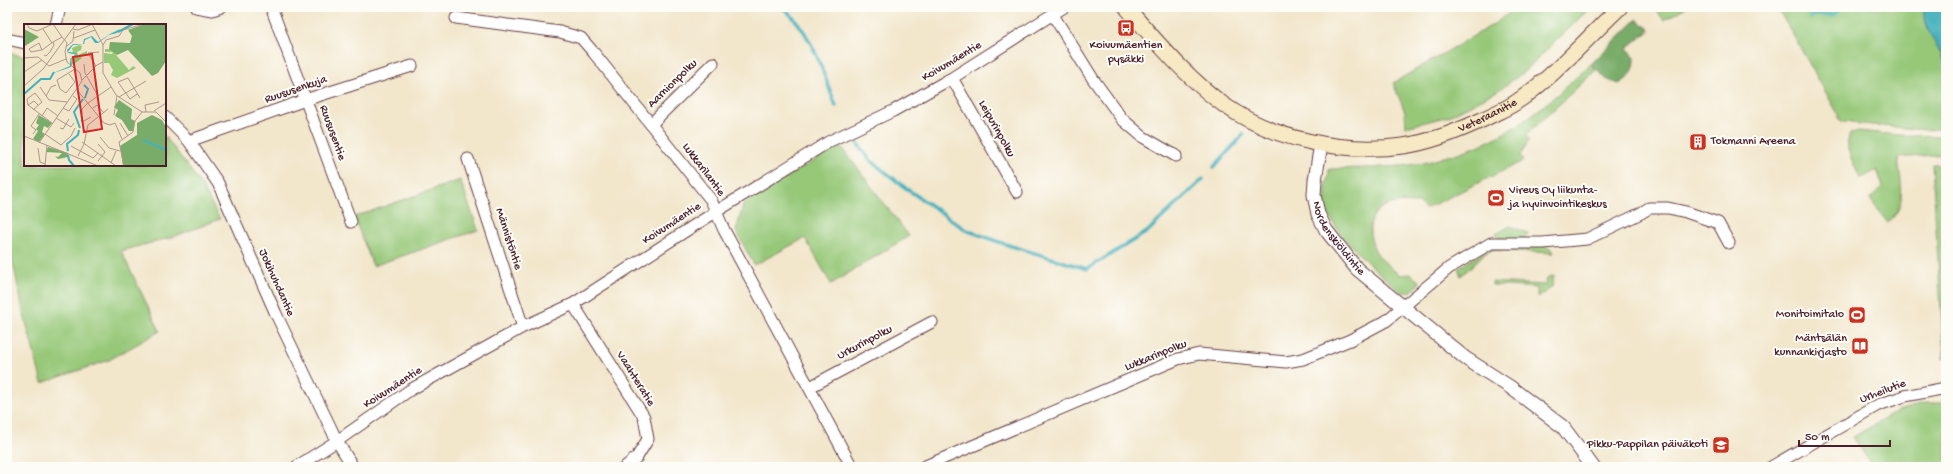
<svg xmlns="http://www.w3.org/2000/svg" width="1953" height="474" viewBox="0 0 1953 474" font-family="'Gochi Hand',sans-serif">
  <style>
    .green { fill: #96c878; stroke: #707452 }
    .forest { fill: #78ac68; stroke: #61664a }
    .water { fill: #42b1bd; stroke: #466874 }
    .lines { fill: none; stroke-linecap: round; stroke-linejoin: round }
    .stream { stroke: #42b1bd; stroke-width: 3.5 }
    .minor-casing { stroke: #633d43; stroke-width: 13 }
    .tertiary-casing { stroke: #633d43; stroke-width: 15 }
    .secondary-casing { stroke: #633d43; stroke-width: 17 }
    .minor { stroke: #fff; stroke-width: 11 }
    .tertiary { stroke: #fff; stroke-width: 13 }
    .secondary { stroke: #f7e9c3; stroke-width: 15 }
    .labels { text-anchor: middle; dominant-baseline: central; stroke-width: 4; stroke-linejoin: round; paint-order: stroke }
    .poi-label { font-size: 12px; fill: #4a1f2b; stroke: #fdfcf7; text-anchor: end }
    .street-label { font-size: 12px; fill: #4a1f2b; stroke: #fdfcf7 }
    .inset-river { fill: none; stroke: #42b1bd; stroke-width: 2 }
    .inset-road { fill: none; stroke: #af968b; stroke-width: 1 }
    .view { fill: #d62828; fill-opacity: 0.15; stroke: #d62828; stroke-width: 2 }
    .inset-edge { fill: none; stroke: #4a1f2b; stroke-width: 2 }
  </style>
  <rect width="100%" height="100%" fill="#fdfcf7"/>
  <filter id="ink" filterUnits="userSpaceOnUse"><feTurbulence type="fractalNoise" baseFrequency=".025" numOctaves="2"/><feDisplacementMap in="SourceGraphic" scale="8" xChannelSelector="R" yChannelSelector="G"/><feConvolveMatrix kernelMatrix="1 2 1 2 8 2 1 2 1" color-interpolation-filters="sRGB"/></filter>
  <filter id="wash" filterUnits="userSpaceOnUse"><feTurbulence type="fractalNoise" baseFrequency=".012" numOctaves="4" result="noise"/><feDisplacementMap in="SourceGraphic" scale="16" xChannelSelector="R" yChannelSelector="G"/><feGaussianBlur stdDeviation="0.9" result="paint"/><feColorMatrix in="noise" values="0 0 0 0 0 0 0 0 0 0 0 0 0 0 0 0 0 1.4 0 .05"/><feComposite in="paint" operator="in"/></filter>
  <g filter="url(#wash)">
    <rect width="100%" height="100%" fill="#f2e6cb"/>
    <path class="green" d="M1517 7H1530L1535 14 1544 7H1591L1524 72 1499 90 1449 116 1406 127 1405 112 1393 83 1494 24Z
      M1653 7H1686L1664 20Z
      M1777 7H1922L1928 30 1946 64V129L1923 130 1843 122 1838 118V114Z
      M7 52 25 57V165H165V136L200 183 220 219 173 237 121 251 160 331 109 360 42 383 22 307 7 233Z
      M1591 64 1596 70 1526 135 1529 140 1520 156 1523 161 1425 209 1419 203C1409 203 1398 201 1388 205 1368 211 1367 231 1374 248 1379 259 1391 268 1400 275L1410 274 1420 282C1414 290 1411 294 1401 292 1377 271 1334 237 1326 206 1323 195 1328 180 1329 169 1359 168 1388 168 1417 164 1426 163 1435 160 1444 157 1508 141 1544 107 1591 64Z
      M1858 131 1898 135 1946 136V154L1898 158C1900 178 1909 209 1887 222L1870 199 1883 187 1877 170 1860 179C1855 165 1843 148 1850 134Z
      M840 145 909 236 831 284 805 238 754 265 736 231 744 203Z
      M1932 164H1946V358H1944Z
      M460 180 478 230 373 266 354 217Z
      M1510 226 1528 233 1527 236 1523 239 1498 238 1496 236V234Z
      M1546 246 1552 249 1554 253 1492 250 1484 254 1461 276 1458 268 1491 248Z
      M1554 275 1552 287 1537 298V288L1492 285V282L1545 285 1547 278Z
      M1927 403H1946V467H1873L1853 437 1900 410Z"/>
    <path class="forest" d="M1637 19 1650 30 1627 48 1635 57C1635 71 1631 77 1619 84L1606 79 1591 64Z"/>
    <path class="water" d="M1922 7H1946V64L1928 30Z"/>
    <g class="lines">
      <path class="stream" d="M782 7C812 30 823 73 836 106
        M1810 17 1815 15H1833L1838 11 1840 7
        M857 143 871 161 907 189 966 230 1005 244 1087 269 1147 232 1203 179
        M1214 167 1244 134"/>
    </g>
  </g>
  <g filter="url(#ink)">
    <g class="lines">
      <defs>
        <path id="minor" d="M196 7 212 10 221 7
          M271 7 351 222
          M1053 15 1093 79 1122 119 1143 137 1176 156
          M456 18 560 32 581 38 594 53 711 200 724 230 852 467
          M56 25 60 7
          M7 39 25 43
          M952 78 1017 192
          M165 117 189 141 218 183 276 314 337 441 353 467
          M651 124 713 63
          M189 141 305 100 412 66
          M468 159 523 327
          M573 304 644 417 648 439 637 457 625 467
          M810 387 932 322
          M296 467 337 441 410 390 523 327 573 304 698 223 830 141 893 111 952 78 1064 7
          M923 467 1178 359 1199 354 1286 362 1303 359 1350 340 1386 321 1449 268 1491 243H1543L1587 239 1641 213 1649 208H1668L1686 212 1718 223 1729 243
          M1771 467 1878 405 1905 396 1946 388"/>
        <g id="tertiary">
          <path id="s1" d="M1321 144 1315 180 1314 195 1318 214 1326 230 1357 269 1465 358 1510 387 1563 427 1593 467"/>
        </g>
        <g id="secondary">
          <path id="s2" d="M1126 7C1156 41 1187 78 1224 105 1274 140 1343 154 1403 146 1432 142 1459 131 1486 118 1495 113 1506 109 1515 103 1554 77 1586 39 1620 7"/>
        </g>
      </defs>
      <use href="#minor" class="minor-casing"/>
      <use href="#tertiary" class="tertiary-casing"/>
      <use href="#secondary" class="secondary-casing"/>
      <use href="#minor" class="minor"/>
      <use href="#tertiary" class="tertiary"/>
      <use href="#secondary" class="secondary"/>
    </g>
  </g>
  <defs>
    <symbol id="bus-square" viewBox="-11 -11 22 22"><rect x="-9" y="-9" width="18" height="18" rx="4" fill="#c8321e" stroke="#fdfcf7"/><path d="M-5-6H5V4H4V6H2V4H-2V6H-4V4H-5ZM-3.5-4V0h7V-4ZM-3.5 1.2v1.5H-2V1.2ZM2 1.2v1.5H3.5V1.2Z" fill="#fff"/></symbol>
    <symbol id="building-square" viewBox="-11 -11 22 22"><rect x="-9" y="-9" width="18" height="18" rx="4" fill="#c8321e" stroke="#fdfcf7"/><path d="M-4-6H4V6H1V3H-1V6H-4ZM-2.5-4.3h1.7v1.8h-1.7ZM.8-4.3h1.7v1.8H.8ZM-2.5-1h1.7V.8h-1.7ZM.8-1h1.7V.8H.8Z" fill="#fff"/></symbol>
    <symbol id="stadium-square" viewBox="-11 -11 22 22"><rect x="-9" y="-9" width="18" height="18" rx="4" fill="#c8321e" stroke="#fdfcf7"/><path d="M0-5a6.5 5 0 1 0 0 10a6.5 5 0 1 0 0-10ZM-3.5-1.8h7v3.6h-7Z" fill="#fff"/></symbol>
    <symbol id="library-square" viewBox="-11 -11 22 22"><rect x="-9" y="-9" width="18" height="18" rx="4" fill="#c8321e" stroke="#fdfcf7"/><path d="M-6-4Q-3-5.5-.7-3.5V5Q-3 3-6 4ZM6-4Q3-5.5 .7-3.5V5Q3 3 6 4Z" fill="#fff"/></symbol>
    <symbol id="school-square" viewBox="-11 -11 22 22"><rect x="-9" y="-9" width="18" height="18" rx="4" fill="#c8321e" stroke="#fdfcf7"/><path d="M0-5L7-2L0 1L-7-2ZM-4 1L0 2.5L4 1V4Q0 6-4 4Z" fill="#fff"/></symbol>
  </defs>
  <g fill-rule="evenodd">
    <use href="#bus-square" x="1116" y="18" width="20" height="20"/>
    <use href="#building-square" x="1688" y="132" width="20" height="20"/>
    <use href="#stadium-square" x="1486" y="188" width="20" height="20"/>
    <use href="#stadium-square" x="1847" y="305" width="20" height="20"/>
    <use href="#library-square" x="1850" y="336" width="20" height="20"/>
    <use href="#school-square" x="1711" y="435" width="20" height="20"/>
  </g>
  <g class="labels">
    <g class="poi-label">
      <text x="1126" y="46" text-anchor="middle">Koivumäentien<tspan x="1126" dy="14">pysäkki</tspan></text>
      <text x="1711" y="142" text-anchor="start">Tokmanni Areena</text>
      <text x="1509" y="191" text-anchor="start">Vireus Oy liikunta-<tspan x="1509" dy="14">ja hyvinvointikeskus</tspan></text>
      <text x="1844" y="315">Monitoimitalo</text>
      <text x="1847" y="339">Mäntsälän<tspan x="1847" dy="14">kunnankirjasto</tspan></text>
      <text x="1708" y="445">Pikku-Pappilan päiväkoti</text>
    </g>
    <g class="street-label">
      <text transform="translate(952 62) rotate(-31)">Koivumäentie</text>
      <text transform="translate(673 84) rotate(-44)">Aarnionpolku</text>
      <text transform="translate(296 90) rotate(-19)">Ruususenkuja</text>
      <text stroke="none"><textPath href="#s2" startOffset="417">Veteraanitie</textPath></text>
      <text transform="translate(996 129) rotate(61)">Leipurinpolku</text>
      <text transform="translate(332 133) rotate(70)">Ruususentie</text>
      <text transform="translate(703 170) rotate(53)">Lukkarilantie</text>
      <text transform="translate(672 224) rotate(-33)">Koivumäentie</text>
      <text stroke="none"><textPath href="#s1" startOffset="102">Nordenskiöldintie</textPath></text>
      <text transform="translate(508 239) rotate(72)">Männistöntie</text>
      <text transform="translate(276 283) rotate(66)">Jokihuhdantie</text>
      <text transform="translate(865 343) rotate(-28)">Urkurinpolku</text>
      <text transform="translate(1156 356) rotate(-22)">Lukkarinpolku</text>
      <text transform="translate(635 379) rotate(58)">Vaahteratie</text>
      <text transform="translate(393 388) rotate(-33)">Koivumäentie</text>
      <text transform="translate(1883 392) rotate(-21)">Urheilutie</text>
    </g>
  </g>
  <g transform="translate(24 24)">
    <rect width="142" height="142" fill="#f2e6cb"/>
    <path d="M55 21 58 22 57 26 53 28 54 31 63 27V31L56 33 58 34 49 41 52 44 48 40 46 36 53 31 45 29 49 28 48 24ZM81 25H87L105 46 109 42 112 44 93 54 87 51 89 46 85 39H80V29L88 30 89 28H81Z" fill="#96c878"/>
    <path d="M121 0H142V37L134 49 128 52 104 26 93 31 85 25 86 18 106 19 108 12 104 6ZM0 5 15 13 1 22 0 29ZM95 76 108 85 107 95 111 97 109 107H105L98 96 91 92 94 86 90 83ZM15 91 28 99 24 104 20 102 18 108 21 110 15 118 9 115 14 107 12 105 15 101 12 99ZM128 91 138 96 142 103V142H99L96 122 113 111V99ZM24 123 44 129V133L34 135 31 132 34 133 38 129 22 128Z" fill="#78ac68"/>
    <path d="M96 5 93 9 85 11 74 19H71L67 13 61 16 60 20 49 21 44 28 52 29 53 31 46 36 48 40 47 43 27 50 46 42V35L52 30 44 29 43 26 49 20H59L60 15 68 12 74 18 86 10Z" fill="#42b1bd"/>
    <path class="inset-river" d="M94 8 109 0M60 61 64 65 61 74M0 70 17 55H26L30 48M56 104 50 88 59 75M119 116 142 126M44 127 43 120 54 111 55 106M44 131 45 136 50 142"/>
    <path class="inset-road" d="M3 0 5 4 13 7 29 0M29 0 38 13M68 0 79 21V49L92 71 118 88H132L142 98M19 5 28 19M49 5 54 6 69 0M50 14 71 6M79 21 82 16 95 12 99 6 120 0M43 22 49 17 50 7M18 26 15 19 5 25 7 28 17 26H18L29 18 38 13M20 31 22 32 26 28 30 21 29 18M0 34 14 33 25 42 42 35M60 40 61 49 74 72M72 42 64 29 75 28M0 48 18 36M45 50 51 58 42 69 36 65 33 56 51 45M58 56 73 41 79 38M0 62 19 45 52 0M16 63 25 76 43 78M53 66 80 99 86 101 91 99 98 115M113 70 106 75 94 58 104 54 116 74M22 72 27 63 32 61M95 73 122 57M4 81 3 75 11 69 18 78 9 86M14 81 10 77 4 81 28 99M39 84 45 87 53 75 49 72M69 84 73 81 80 89M130 87 142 79M122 88 121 81 135 78M58 90V85L64 79 87 63M90 91 93 72M18 92 23 84 34 92M32 94 47 103 50 99M57 96 58 98 67 93M96 99 104 112M36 104 39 105 45 95M9 110 12 106 7 102 15 90M21 110 37 121 47 112 51 104M0 112 74 142M76 113 85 124 96 127M58 118 92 142M15 119 58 57 56 49 43 38 41 28 43 19 38 13M74 120 81 128 74 137M47 122 69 134 74 129M14 124 16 138 21 140M54 132 60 120 64 101 84 85M87 139 92 127M21 142 23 121M100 142 95 118 109 108 111 97 118 88"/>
    <path class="view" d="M68 30 78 105 60 108 49 33Z"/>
    <rect width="142" height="142" class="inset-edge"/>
  </g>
  <rect width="1953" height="474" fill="none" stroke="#fdfcf7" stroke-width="24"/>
  <path d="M1799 440v6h91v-6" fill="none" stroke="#4a1f2b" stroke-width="2"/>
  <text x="1805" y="440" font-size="12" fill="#4a1f2b" stroke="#fdfcf7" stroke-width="3" paint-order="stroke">50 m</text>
</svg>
